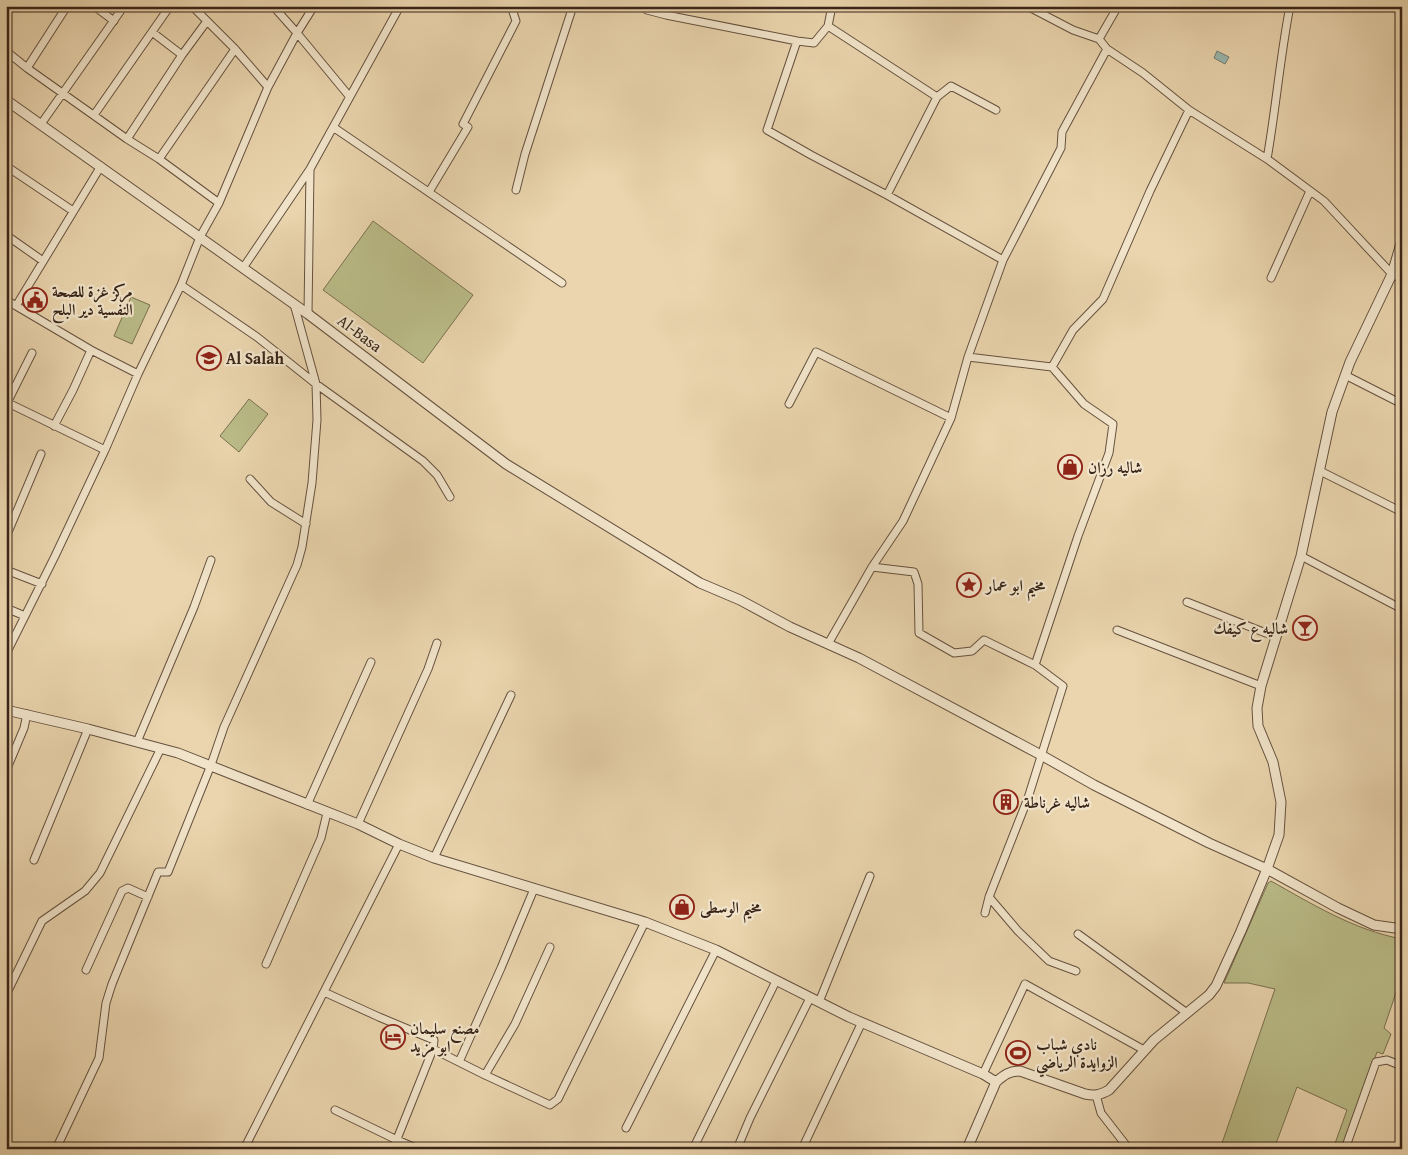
<svg xmlns="http://www.w3.org/2000/svg" width="1408" height="1155" viewBox="0 0 1408 1155" font-family="'Gentium Book Plus',Amiri,serif">
  <style>
    .green { fill: #babc88; stroke: #7a7050 }
    .water { fill: #99b8b0; stroke: #737d74 }
    .lines { fill: none; stroke-linecap: round; stroke-linejoin: round }
    .minor-casing { stroke: #65513e; stroke-width: 9 }
    .tertiary-casing { stroke: #65513e; stroke-width: 11 }
    .minor { stroke: #f1e4ca; stroke-width: 7 }
    .tertiary { stroke: #f1e4ca; stroke-width: 9 }
    .labels { text-anchor: middle; dominant-baseline: central; stroke-width: 4.5; stroke-linejoin: round; paint-order: stroke }
    .poi-label { font-size: 16px; font-weight: bold; fill: #392519; stroke: #f1e4ca; text-anchor: start }
    .street-label { font-size: 16px; fill: #392519; stroke: #f1e4ca }
  </style>
  <rect width="100%" height="100%" fill="#ead5ae"/>
  <filter id="stains"><feTurbulence type="fractalNoise" baseFrequency=".004" numOctaves="4"/><feColorMatrix values="0 0 0 0 .2 0 0 0 0 .09 0 0 0 0 .02 0 0 0 .5 -.17"/></filter>
  <radialGradient id="worn" r=".72"><stop offset=".6" stop-color="#630" stop-opacity="0"/><stop offset="1" stop-color="#630" stop-opacity=".3"/></radialGradient>
  <path class="green" d="M373 221 473 295 423 363 323 290Z
    M131 297 150 305 132 344 114 336Z
    M249 399 268 414 239 452 220 436Z
    M1271 881C1312 904 1354 930 1402 939V975L1384 1028 1391 1034 1383 1054 1377 1052 1342 1149H1333L1347 1110 1297 1087 1274 1149H1220L1275 989 1248 983H1224L1268 883Z"/>
  <path class="water" d="M1217 51 1229 57 1225 64 1214 58Z"/>
  <g class="lines">
    <defs>
      <path id="minor" d="M94 6 114 21
        M273 6 297 33 349 96
        M642 6 647 10 666 15 797 41 814 43 828 26 832 6
        M1027 6 1073 30 1099 39 1107 49 1143 73 1189 110 1267 159 1324 201 1392 274 1402 279
        M828 26 937 97 951 86 996 110
        M152 32 182 55
        M1099 39 1118 6
        M797 41 767 130 811 155 887 195 1003 260
        M6 51 27 68 127 139 159 159 219 203
        M27 68 67 6
        M268 87 297 33 314 6
        M94 115 170 6
        M41 124 124 6
        M333 127 562 283
        M127 139 182 55 207 21
        M159 159 235 49
        M1267 159C1276 108 1280 57 1290 6
        M6 166 73 211
        M516 190 525 154 573 6
        M429 192 468 127 463 124 516 21 511 6
        M887 195 937 97
        M6 235 43 261
        M243 268 310 169 400 6
        M1271 278 1310 191
        M181 285 257 337 316 384 423 461 437 475 450 497
        M6 300 91 350 138 374
        M16 306 101 166
        M308 314 310 170
        M968 357 1052 367 1084 404 1113 424 1109 453 1078 536 1035 665
        M1052 367 1073 330 1103 299 1150 191 1189 110
        M1345 375 1402 404
        M6 402 105 450
        M789 404 816 352 951 418
        M6 405 32 353
        M54 426 73 390 91 350
        M1320 471 1402 512
        M250 479 271 502 306 524
        M6 537 41 454
        M1301 556 1402 609
        M872 567 914 572 918 584 919 633 954 653 972 651 984 640 1035 665 1063 686 1028 798 989 897 985 913
        M6 570 42 584
        M1187 602 1276 637
        M6 608 25 616
        M1117 630 1261 686
        M828 644 872 567 903 521 951 418 968 357 1003 260 1061 148 1062 132 1107 49
        M6 654 55 556 105 450 138 374 181 285 200 237 219 203 268 87 235 49 192 6
        M137 742 194 607 211 560
        M6 771 24 728 27 714
        M307 805 371 662
        M358 824 428 669 437 643
        M434 858 511 695
        M34 860 88 729
        M989 897 1018 931 1049 961 1076 971
        M1078 934 1187 1013
        M266 964 321 838 327 813
        M86 970 122 891 128 888 148 897
        M324 992 379 1017 434 1040 433 1049 393 1149
        M6 995 42 921 85 891 100 873 161 748
        M819 1002 870 876
        M433 1049 485 1075 550 1105 558 1099 645 922
        M459 1062 501 968 534 889
        M983 1074 1025 984 1144 1050
        M485 1075 515 1024 550 947
        M1096 1095 1101 1113 1129 1149
        M335 1110 397 1140 418 1149
        M626 1128 716 950
        M56 1149 99 1058 106 1003 112 984 158 872H168L211 765 224 727 297 565 302 547 312 483 317 420 316 384 294 304
        M244 1149 399 844
        M693 1149 776 981
        M737 1149 750 1118 810 998
        M802 1149 862 1022
        M1345 1149 1376 1062 1387 1060 1402 1066"/>
      <path id="tertiary" d="M6 100 308 314 506 464 700 583 740 600 790 627 859 658 1041 755 1094 785 1209 843 1267 869 1338 908 1374 925 1402 929
        M6 710 88 729 178 753 358 824 399 844 434 858 645 922 716 950 849 1017 983 1074 996 1082
        M967 1149 996 1082C1004 1075 1009 1071 1020 1071L1085 1094C1095 1096 1100 1095 1109 1090L1154 1040 1209 995 1216 986 1241 931 1267 869 1279 835 1281 802 1273 762 1258 726 1257 708 1261 686 1301 556 1332 412 1350 362 1392 274 1402 240"/>
    </defs>
    <use href="#minor" class="minor-casing"/>
    <use href="#tertiary" class="tertiary-casing"/>
    <use href="#minor" class="minor"/>
    <use href="#tertiary" class="tertiary"/>
  </g>
  <defs>
    <symbol id="civic-ring" viewBox="-11 -11 22 22"><circle r="9.5" fill="#f1e4ca" stroke="#8f2418" stroke-width="1.5"/><path d="M-.6-6.5H3V-4.5H.6V-3L4-1V1h2V6H-6V1h2V-1L-.6-3ZM-1.2 2.5V6h2.4V2.5Z" fill="#8f2418"/></symbol>
    <symbol id="school-ring" viewBox="-11 -11 22 22"><circle r="9.5" fill="#f1e4ca" stroke="#8f2418" stroke-width="1.5"/><path d="M0-5L7-2L0 1L-7-2ZM-4 1L0 2.5L4 1V4Q0 6-4 4Z" fill="#8f2418"/></symbol>
    <symbol id="shop-ring" viewBox="-11 -11 22 22"><circle r="9.5" fill="#f1e4ca" stroke="#8f2418" stroke-width="1.5"/><path d="M-5-2.5h2.3a2.7 3.5 0 0 1 5.4 0H5L5.5 6h-11ZM-1.5-2.5h3a1.5 2.3 0 0 0-3 0Z" fill="#8f2418"/></symbol>
    <symbol id="sight-ring" viewBox="-11 -11 22 22"><circle r="9.5" fill="#f1e4ca" stroke="#8f2418" stroke-width="1.5"/><path d="M0-6L1.8-2.2L6-1.7L2.9 1.2L3.7 5.4L0 3.3L-3.7 5.4L-2.9 1.2L-6-1.7L-1.8-2.2Z" fill="#8f2418"/></symbol>
    <symbol id="bar-ring" viewBox="-11 -11 22 22"><circle r="9.5" fill="#f1e4ca" stroke="#8f2418" stroke-width="1.5"/><path d="M-6-5H6L.8 .8V4.5H3.5V6h-7V4.5H-.8V.8Z" fill="#8f2418"/></symbol>
    <symbol id="building-ring" viewBox="-11 -11 22 22"><circle r="9.5" fill="#f1e4ca" stroke="#8f2418" stroke-width="1.5"/><path d="M-4-6H4V6H1V3H-1V6H-4ZM-2.5-4.3h1.7v1.8h-1.7ZM.8-4.3h1.7v1.8H.8ZM-2.5-1h1.7V.8h-1.7ZM.8-1h1.7V.8H.8Z" fill="#8f2418"/></symbol>
    <symbol id="hotel-ring" viewBox="-11 -11 22 22"><circle r="9.5" fill="#f1e4ca" stroke="#8f2418" stroke-width="1.5"/><path d="M-6-4.5h1.5V1H6V5H4.5V3h-9V5H-6ZM-4 0a1.8 1.8 0 1 1 3.6 0ZM.5 0V-2.5h3Q6-2.5 6 0Z" fill="#8f2418"/></symbol>
    <symbol id="stadium-ring" viewBox="-11 -11 22 22"><circle r="9.5" fill="#f1e4ca" stroke="#8f2418" stroke-width="1.5"/><path d="M0-5a6.5 5 0 1 0 0 10a6.5 5 0 1 0 0-10ZM-3.5-1.8h7v3.6h-7Z" fill="#8f2418"/></symbol>
  </defs>
  <g fill-rule="evenodd">
    <use href="#civic-ring" x="21" y="286" width="28" height="28"/>
    <use href="#school-ring" x="195" y="344" width="28" height="28"/>
    <use href="#shop-ring" x="1056" y="453" width="28" height="28"/>
    <use href="#sight-ring" x="955" y="571" width="28" height="28"/>
    <use href="#bar-ring" x="1291" y="614" width="28" height="28"/>
    <use href="#building-ring" x="992" y="788" width="28" height="28"/>
    <use href="#shop-ring" x="668" y="893" width="28" height="28"/>
    <use href="#hotel-ring" x="379" y="1023" width="28" height="28"/>
    <use href="#stadium-ring" x="1004" y="1039" width="28" height="28"/>
  </g>
  <g class="labels">
    <g class="poi-label">
      <text x="52" y="291">مركز غزة للصحة<tspan x="52" dy="18">النفسية دير البلح</tspan></text>
      <text x="226" y="358">Al Salah</text>
      <text x="1088" y="467">شاليه رزان</text>
      <text x="986" y="585">مخيم ابو عمار</text>
      <text x="1288" y="628" text-anchor="end">شاليه ع كيفك</text>
      <text x="1024" y="802">شاليه غرناطة</text>
      <text x="700" y="907">مخيم الوسطى</text>
      <text x="410" y="1028">مصنع سليمان<tspan x="410" dy="18">ابو مزيد</tspan></text>
      <text x="1036" y="1044">نادي شباب<tspan x="1036" dy="18">الزوايدة الرياضي</tspan></text>
    </g>
    <g class="street-label">
      <text transform="translate(360 333) rotate(37)">Al-Basa</text>
    </g>
  </g>
  <rect width="1408" height="1155" fill="none" stroke="#ead5ae" stroke-width="25"/>
  <rect x="8" y="8" width="1393" height="1140" fill="none" stroke="#392519" stroke-width="2.5"/>
  <rect x="12" y="12" width="1383" height="1130" fill="none" stroke="#392519"/>
  <rect width="100%" height="100%" filter="url(#stains)"/>
  <rect width="100%" height="100%" fill="url(#worn)"/>
</svg>
